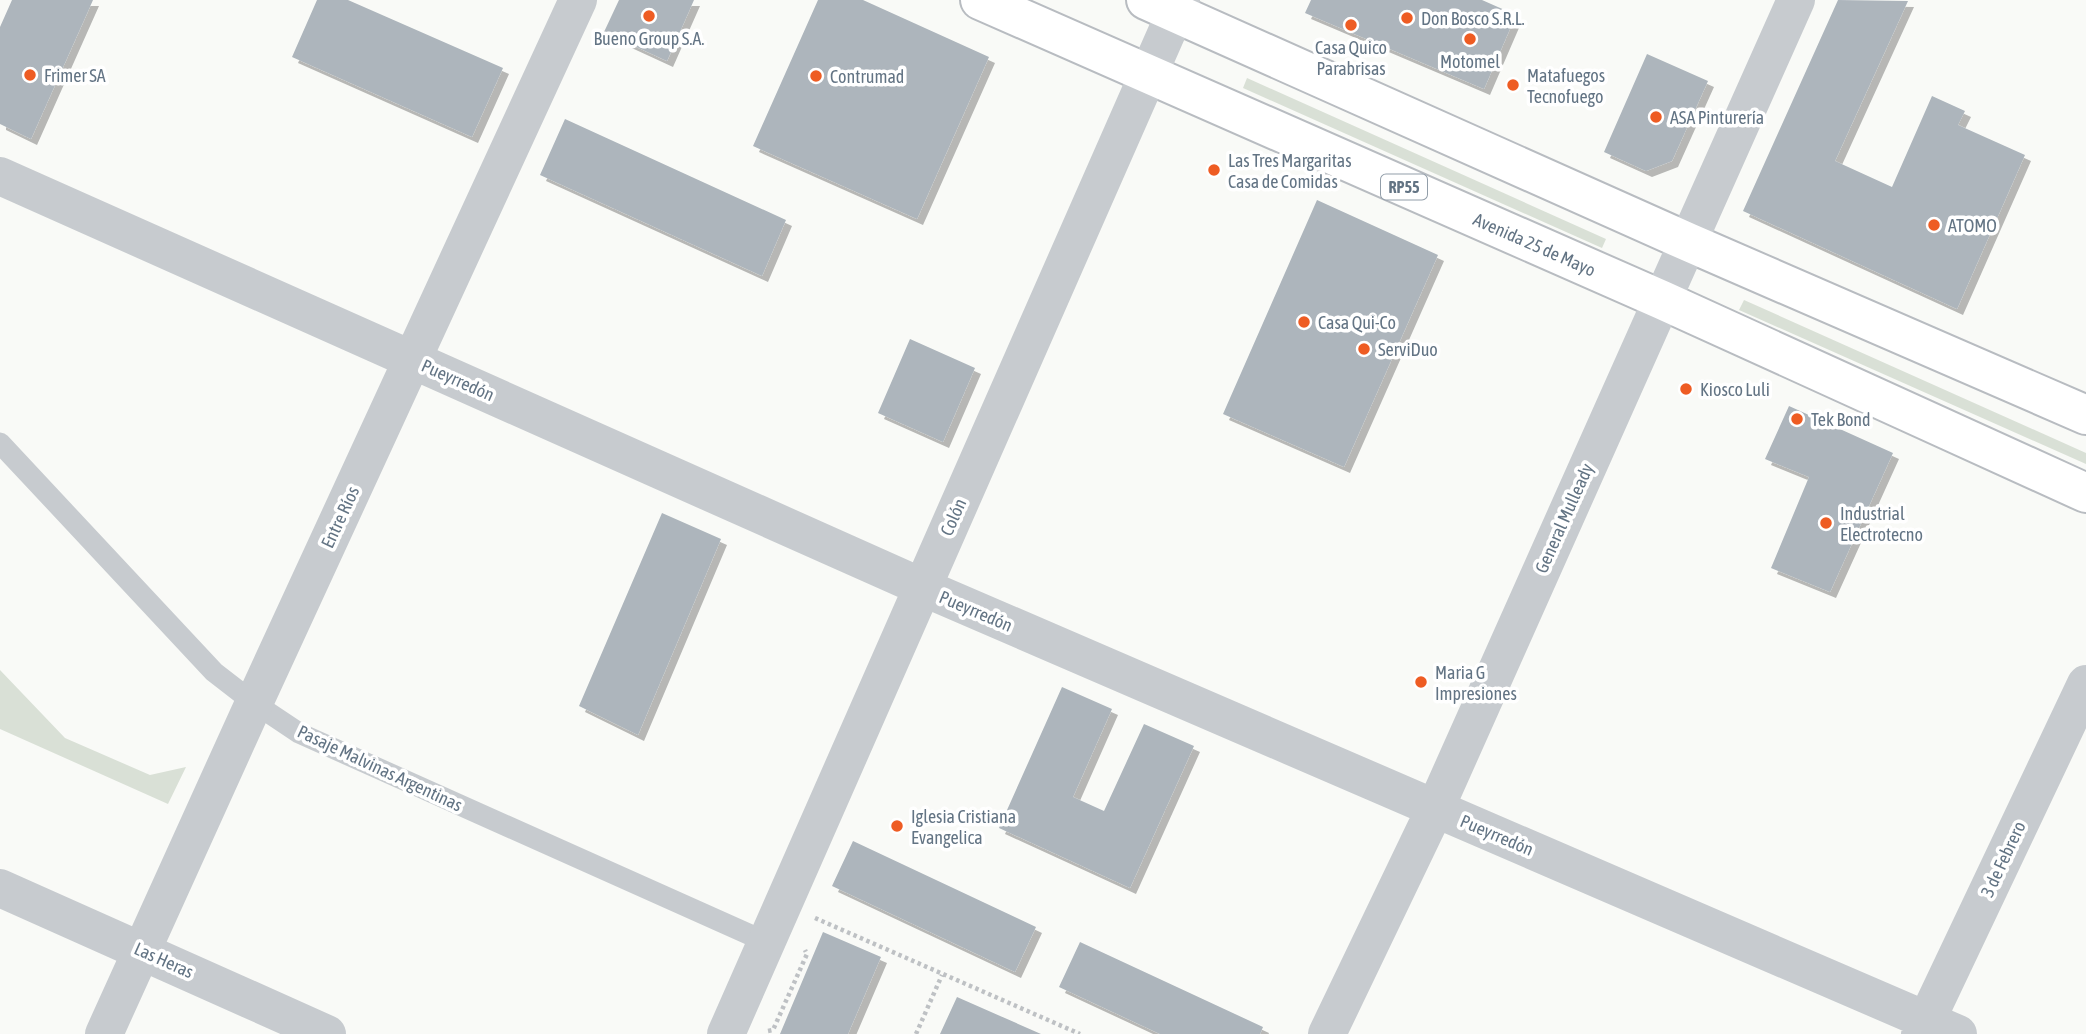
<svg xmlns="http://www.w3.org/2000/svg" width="2086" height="1034" viewBox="0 0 2086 1034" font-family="'Asap Condensed',sans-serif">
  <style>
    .green { fill: #d9e0d6 }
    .building { fill: #adb5bc; filter: url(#shadow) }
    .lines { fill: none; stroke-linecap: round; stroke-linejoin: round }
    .primary-casing { stroke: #b8bcc1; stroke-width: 42 }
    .path { stroke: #bec1c4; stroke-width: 4.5; stroke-dasharray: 3.5 3.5; stroke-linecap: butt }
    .lane { stroke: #c7cbcf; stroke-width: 21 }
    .street { stroke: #c7cbcf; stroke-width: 38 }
    .primary { stroke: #fff; stroke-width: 38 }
    .poi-dot { fill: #ee5c23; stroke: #fff; stroke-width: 2.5 }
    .labels { text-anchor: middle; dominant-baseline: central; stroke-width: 7; stroke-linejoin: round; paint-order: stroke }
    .shield { fill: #fff; stroke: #929ea9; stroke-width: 2 }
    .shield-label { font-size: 16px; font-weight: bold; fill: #637484 }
    .poi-label { font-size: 18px; fill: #637484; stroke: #fff; text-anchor: start }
    .street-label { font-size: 18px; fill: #637484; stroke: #fff }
  </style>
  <defs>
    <filter id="shadow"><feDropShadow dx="6" dy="6" stdDeviation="0" flood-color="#0004"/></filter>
  </defs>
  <rect width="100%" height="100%" fill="#f9faf7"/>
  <path class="green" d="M1247 78 1606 239 1602 248 1243 88Z
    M1744 300 2086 453V464L1739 310Z
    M0 670 65 738 150 775 186 767 168 804 0 729Z"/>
  <path class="building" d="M12 0H93L31 139 0 124V27Z
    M317 0H348L503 68 472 137 292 57Z
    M619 0H694L667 61 604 32Z
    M818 0H863L989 57 917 219 753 146Z
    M1311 0H1482L1516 15 1484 89 1305 13Z
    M1838 0 1908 1 1835 161 1892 187 1932 96 1965 111 1958 125 2025 155 1957 309 1743 211Z
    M1647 54 1708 81 1672 161 1646 171 1604 152Z
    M565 119 786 220 762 276 540 175Z
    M1317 200 1438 255 1344 467 1223 414Z
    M910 339 975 368 943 442 878 413Z
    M1789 406 1893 453 1830 592 1771 568 1809 477 1765 459Z
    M662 513 721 539 638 735 579 706Z
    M1062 687 1112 709 1073 797 1104 811 1144 724 1194 746 1130 888 999 828Z
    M853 841 1036 927 1015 972 832 886Z
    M823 932 881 957 848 1034H780Z
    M1080 942 1263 1027 1260 1034H1160L1059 987Z
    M957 997 1041 1034H940Z"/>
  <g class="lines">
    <defs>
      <g id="primary">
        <path id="s1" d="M980 0 1662 300 2086 493"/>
        <path d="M1146 0 1688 242 2086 415"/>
      </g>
    </defs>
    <use href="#primary" class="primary-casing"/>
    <path class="path" d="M815 918 1080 1034
      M768 1031 773 1030 807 954 805 950
      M916 1034 942 975"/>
    <path class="lane" d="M0 443 214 672 254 703 299 733 766 942"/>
    <path class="street" d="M0 176 922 587 1958 1034
      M0 888 327 1034
      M104 1034 254 703 578 0
      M726 1034 1181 0
      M1327 1034 1435 809 1796 0
      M1920 1034 2086 684"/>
    <use href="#primary" class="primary"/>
  </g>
  <g class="poi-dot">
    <circle cx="649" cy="16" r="7"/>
    <circle cx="1407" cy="18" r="7"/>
    <circle cx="1351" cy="25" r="7"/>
    <circle cx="1470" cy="39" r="7"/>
    <circle cx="30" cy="75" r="7"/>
    <circle cx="816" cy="76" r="7"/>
    <circle cx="1513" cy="85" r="7"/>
    <circle cx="1656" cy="117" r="7"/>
    <circle cx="1214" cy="170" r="7"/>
    <circle cx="1934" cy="225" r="7"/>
    <circle cx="1304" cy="322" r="7"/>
    <circle cx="1364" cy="349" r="7"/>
    <circle cx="1686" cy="389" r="7"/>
    <circle cx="1797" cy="419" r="7"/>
    <circle cx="1826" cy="523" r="7"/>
    <circle cx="1421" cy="682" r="7"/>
    <circle cx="897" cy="826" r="7"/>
  </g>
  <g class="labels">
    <rect class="shield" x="1381" y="174.5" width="46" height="25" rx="5"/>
    <g class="shield-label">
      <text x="1404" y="187">RP55</text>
    </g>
    <g class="poi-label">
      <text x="1421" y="18">Don Bosco S.R.L.</text>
      <text x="649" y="38" text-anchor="middle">Bueno Group S.A.</text>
      <text x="1351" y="47" text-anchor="middle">Casa Quico<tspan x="1351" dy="21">Parabrisas</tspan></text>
      <text x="1470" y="61" text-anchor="middle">Motomel</text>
      <text x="44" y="75">Frimer SA</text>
      <text x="1527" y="75">Matafuegos<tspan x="1527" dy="21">Tecnofuego</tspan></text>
      <text x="830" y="76">Contrumad</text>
      <text x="1670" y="117">ASA Pinturería</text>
      <text x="1228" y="160">Las Tres Margaritas<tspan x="1228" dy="21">Casa de Comidas</tspan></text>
      <text x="1948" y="225">ATOMO</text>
      <text x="1318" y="322">Casa Qui-Co</text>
      <text x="1378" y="349">ServiDuo</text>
      <text x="1700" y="389">Kiosco Luli</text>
      <text x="1811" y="419">Tek Bond</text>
      <text x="1840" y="513">Industrial<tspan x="1840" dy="21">Electrotecno</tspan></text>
      <text x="1435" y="672">Maria G<tspan x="1435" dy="21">Impresiones</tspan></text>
      <text x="911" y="816">Iglesia Cristiana<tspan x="911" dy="21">Evangelica</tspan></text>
    </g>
    <g class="street-label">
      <text stroke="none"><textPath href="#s1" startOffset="606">Avenida 25 de Mayo</textPath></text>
      <text transform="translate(458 380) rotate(24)">Pueyrredón</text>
      <text transform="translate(340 517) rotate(-65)">Entre Ríos</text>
      <text transform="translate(953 517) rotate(-66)">Colón</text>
      <text transform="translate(1564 518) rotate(-66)">General Mulleady</text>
      <text transform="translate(976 611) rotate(23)">Pueyrredón</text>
      <text transform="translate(380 768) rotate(25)">Pasaje Malvinas Argentinas</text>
      <text transform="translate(1497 835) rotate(23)">Pueyrredón</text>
      <text transform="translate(2003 859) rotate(-65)">3 de Febrero</text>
      <text transform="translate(164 960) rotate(24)">Las Heras</text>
    </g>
  </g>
</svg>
